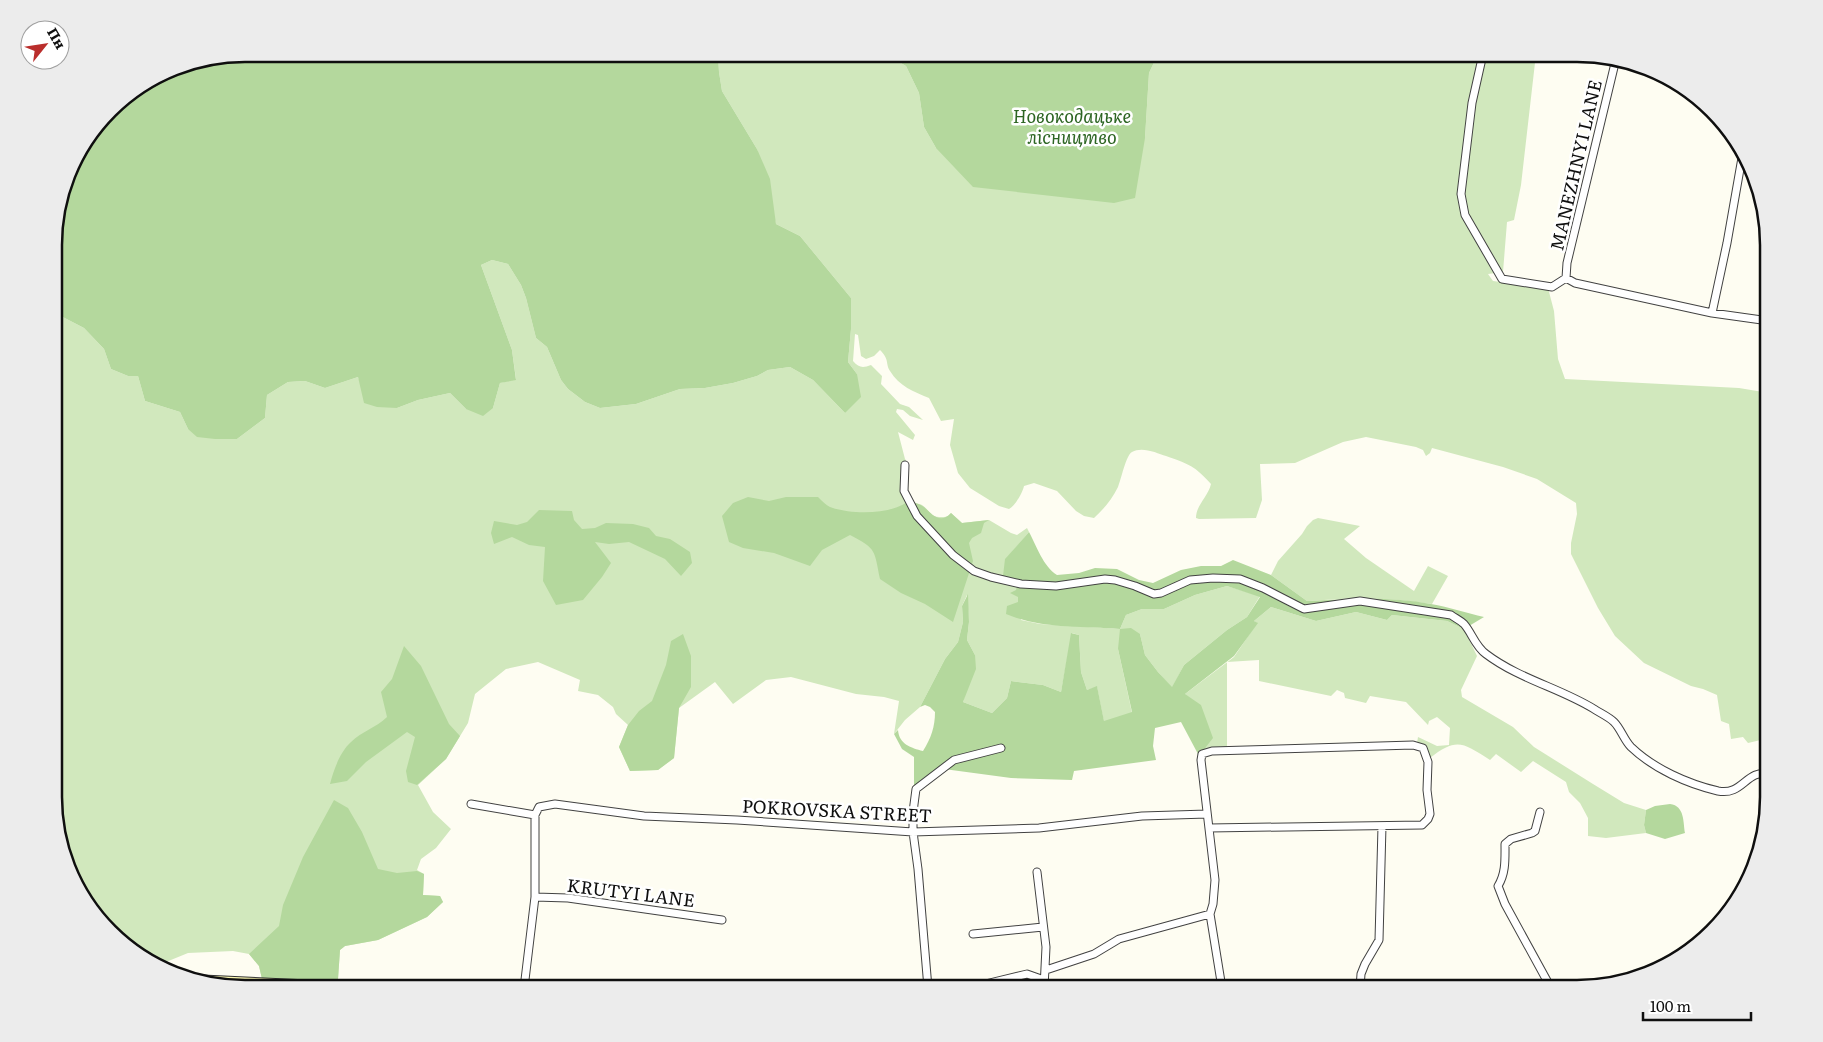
<svg xmlns="http://www.w3.org/2000/svg" width="1823" height="1042" viewBox="0 0 1823 1042" font-family="Literata,serif">
  <style>
    .green { fill: #d1e8bd }
    .forest { fill: #b4d89d; fill-rule: evenodd }
    .lines { fill: none; stroke-linecap: round; stroke-linejoin: round }
    .street-casing { stroke: #424242; stroke-width: 9 }
    .secondary-casing { stroke: #313131; stroke-width: 12 }
    .street { stroke: #fff; stroke-width: 7 }
    .secondary { stroke: #fbf8b1; stroke-width: 10 }
    .labels { text-anchor: middle; dominant-baseline: central; stroke-width: 5; stroke-linejoin: round; paint-order: stroke }
    .park-label { font-size: 18px; font-style: italic; fill: #2c6522; stroke: #fff }
    .street-label { font-size: 18px; fill: #0f0f0f; stroke: #fff }
    .rim { fill: none; stroke: #0f0f0f; stroke-width: 2.5 }
  </style>
  <rect width="100%" height="100%" fill="#fefdf2"/>
  <path class="green" d="M718 54H885L906 66 919 93 924 127 936 148 1145 138 1149 73 1158 54H1536L1521 185 1514 220 1507 222 1503 272 1488 274 1493 281 1548 288 1554 311 1558 359 1565 379 1739 388 1769 393V738L1748 743 1743 737 1731 739 1729 724 1721 721 1717 695 1703 689 1691 686 1644 663 1615 636 1598 608 1571 554V543L1577 514 1576 503 1537 479 1503 467 1432 448 1430 453 1426 456 1423 450 1416 447 1366 437 1343 442 1295 463 1260 464 1262 500 1256 518 1199 519 1196 518C1196 505 1208 497 1211 484 1195 466 1189 464 1166 456 1157 453 1142 446 1132 452 1126 455 1121 480 1118 487 1112 499 1104 509 1094 518L1084 516 1076 511 1057 491 1034 483 1024 486C1023 492 1015 506 1009 509L999 506 970 488 958 473 950 445 954 419 941 421 929 398C914 392 899 386 890 371 885 363 890 360 880 350L874 356 866 359 861 356 858 335 855 334 853 361C859 368 863 368 871 365L882 376 881 384 900 404 909 407 923 420 910 416 903 410 897 409 896 412 915 435 913 440 898 432 905 459 909 464C904 473 902 493 911 501 915 504 919 503 922 505 930 510 930 518 941 517 946 517 948 517 951 513L962 523 989 520 1011 533 1017 535 1027 528 1029 532 1005 560 1017 581 1016 590 1019 597 1021 620 1040 624 1120 629 1126 615 1142 609H1164L1195 595 1227 586 1260 596 1247 617 1227 630 1184 665 1172 688 1158 672 1145 655 1140 634 1118 649 1132 713 1104 722 1097 687 1087 690 1081 672 1079 635 1072 633 1061 692 1043 685 1011 681 1007 698 992 713 963 702 975 655 967 640 969 622 967 595 962 606 963 622 958 642 945 659 920 707 905 720 894 734 899 701 884 697 856 694 791 677 766 680 733 704 715 682 679 708 674 758 658 770 630 771 619 747 628 725 616 714 613 707 598 695 578 691 580 680 538 662 506 669 475 694 468 723 446 759 418 785 433 812 451 829 436 848 421 859 417 870 424 874 423 895 440 896 443 902 427 917 378 940 345 946 340 950 338 979H262L259 966 249 954 233 951 188 953 166 962 167 969 150 963 86 903 55 821V313L84 328 104 349 111 369 128 376H138L145 401 180 412 188 429 237 439 265 418 267 395 288 382 305 381 325 388 358 377 362 388 397 408 418 400 450 393 466 409 493 408 500 383 516 379 512 350 481 265 492 260 508 264 521 285 526 298 536 338 547 347 561 380 568 389 585 402 600 408 636 404 680 389 705 388 733 383 757 376 768 370 790 367 813 380 845 413 857 374 848 362 851 329V298L800 236 776 224 757 149 722 91 719 72Z
    M1318 518 1360 526 1344 539 1366 558 1414 591 1428 566 1448 576 1432 604 1399 600 1358 598 1307 601 1271 575 1278 561 1302 534 1307 526 1313 520Z
    M1271 607 1316 621 1356 612 1387 620 1392 615 1447 621 1464 629 1477 656 1461 690 1462 697 1513 727 1534 747 1593 784 1624 803 1646 810 1644 825 1646 833 1606 838 1588 836V818L1580 803 1569 792 1566 782 1533 761 1521 772 1496 754 1490 760C1463 743 1457 737 1430 758L1428 750 1417 743 1418 737 1437 746 1449 745 1450 728 1437 717 1429 721 1428 725 1406 702 1370 696 1366 703 1345 698 1344 693 1337 690 1331 696 1259 681V660L1227 662V749L1202 752 1185 694 1234 657 1257 623 1254 621Z"/>
  <path class="forest" d="M246 54H718L719 72 722 91 757 149 770 179 776 224 800 236 851 298V329L848 362 857 374 861 397 845 413 813 380 790 367 768 370 757 376 733 383 705 388 680 389 636 404 600 408 585 402 568 389 561 380 547 347 536 338 526 298 521 285 508 264 492 260 481 265 512 350 516 380 500 383 493 408 483 416 466 409 450 393 418 400 397 408 377 407 364 403 358 377 325 388 305 381 288 382 267 395 265 418 237 439H215L197 437 188 429 180 412 145 401 138 376H128L111 369 104 349 84 328 55 313V221L74 161 119 102 173 68Z
    M885 54H1158L1149 73 1145 138 1135 198 1114 203 973 187 936 148 924 127 919 93 906 66Z
    M748 497 769 501 786 497H818C822 501 826 505 830 507 852 515 892 515 910 500 914 503 920 504 924 507 932 514 940 525 951 513L962 523 989 520 984 523 981 533 972 538 969 543 973 561 953 622 925 604 901 593 880 579C874 550 877 549 850 535L822 550 810 566 774 553 743 548 729 542 722 516 733 503Z
    M539 510 572 511 574 520 582 529 595 528 606 523 633 524 649 528 656 536 670 539 690 552 692 563 681 576 665 559 629 542 609 544 595 542 611 563 602 577 583 600 556 605 543 581 545 547 529 545 512 537 494 544 491 533 494 521 517 525 527 522Z
    M1029 532C1037 547 1043 566 1057 575L1079 573 1095 568 1117 569 1139 580 1153 583 1181 570 1201 566H1221L1233 560 1271 575 1307 601C1349 599 1390 596 1431 604 1449 607 1467 613 1484 617L1464 629 1447 621 1392 615 1387 620 1356 612 1316 621 1271 607 1254 621 1258 623 1234 656 1185 694 1201 705 1213 738 1202 752 1198 754 1181 722 1155 728 1153 746 1156 760 1074 771 1072 780 1011 778 944 769 914 789V757L902 749 894 734 898 730C899 744 911 748 923 751 931 738 935 727 935 712L930 707 925 705 920 707 945 659 958 642 963 622 962 606 968 594 969 622 967 640 975 655 976 669 963 702 992 713 1007 698 1011 681 1043 685 1061 692 1071 633 1079 635 1081 672 1087 690 1097 686 1104 721 1132 712 1118 649 1120 629C1082 626 1041 629 1006 614L1007 606 1018 602V597L1010 593 1016 590 1017 581 1003 576 1005 559ZM1227 586 1260 597 1247 617 1227 630 1184 665 1172 687 1158 672 1145 655 1140 634 1131 628 1120 629 1126 615 1142 609H1164L1195 595Z
    M683 634 691 656V687L679 708 674 758 658 770 630 771 619 747 628 725 639 711 652 701 666 665 671 641Z
    M404 646 421 666 449 724 460 736 446 759 417 785 408 782 406 771 415 737 407 732 366 762 347 781 330 784C334 769 340 752 351 742 362 731 376 728 387 717L381 692 392 679Z
    M334 800 348 808 362 832 378 869 397 873 417 871 424 874 423 895 440 896 443 902 427 917 378 940 345 946 340 950 338 979H262L259 966 249 954 279 926 283 905 303 857Z
    M1670 804C1685 806 1683 822 1685 833L1665 839 1646 833 1644 825 1646 810 1655 806Z"/>
  <g class="lines">
    <defs>
      <path id="street" d="M1483 54 1472 103 1461 194 1465 215 1502 279 1552 287 1566 278 1575 283 1712 313 1769 321
        M1566 278 1567 263 1616 59
        M1712 313 1727 243 1743 152
        M905 465 904 491 917 516 953 555 974 571 991 577 1021 584 1056 586 1105 579 1115 580 1135 586 1154 594 1161 593 1190 580 1213 578 1240 579 1263 588 1304 609 1360 601 1451 615C1455 618 1460 620 1464 624 1472 633 1475 646 1486 654 1519 679 1560 688 1594 709 1600 713 1609 717 1614 722 1621 729 1624 740 1631 747 1654 769 1688 784 1718 791 1743 796 1746 769 1769 774
        M471 804 535 815 539 807 555 804 644 816 737 820 913 832 1039 828 1142 816 1207 814
        M1540 812 1535 831 1532 833 1511 839 1505 844C1505 859 1506 873 1498 886L1505 904 1551 988
        M1209 828 1422 825 1428 819 1430 814 1427 790 1428 762 1423 748 1413 745 1212 751 1202 754 1201 760 1215 880 1213 904 1210 914 1222 988
        M1037 872 1046 947 1044 988
        M535 897 568 898 722 920
        M973 934 1043 927
        M1046 970 1094 954 1119 939 1210 914
        M524 988 535 897V815
        M928 988 918 869 913 832V812L916 789 954 760 1001 748
        M969 988 1027 974 1044 980
        M1360 988 1361 974 1365 964 1379 940 1382 826"/>
      <path id="secondary" d="M192 980 362 988"/>
    </defs>
    <use href="#street" class="street-casing"/>
    <use href="#secondary" class="secondary-casing"/>
    <use href="#street" class="street"/>
    <use href="#secondary" class="secondary"/>
  </g>
  <g class="labels">
    <g class="park-label">
      <text x="1072" y="115">Новокодацьке<tspan x="1072" dy="21">лісництво</tspan></text>
    </g>
    <g class="street-label">
      <text transform="translate(1575 165) rotate(-77)">MANEZHNYI LANE</text>
      <text transform="translate(837 810) rotate(3)">POKROVSKA STREET</text>
      <text transform="translate(631 892) rotate(7)">KRUTYI LANE</text>
    </g>
  </g>
  <path d="M0 0H1823V1042H0ZM245 62H1577A183 183 0 0 1 1760 245V797A183 183 0 0 1 1577 980H245A183 183 0 0 1 62 797V245A183 183 0 0 1 245 62Z" fill="#ececec" fill-rule="evenodd"/>
  <path class="rim" d="M245 62H1577A183 183 0 0 1 1760 245V797A183 183 0 0 1 1577 980H245A183 183 0 0 1 62 797V245A183 183 0 0 1 245 62Z"/>
  <g transform="translate(45 45) rotate(60)"><circle r="24" fill="#ffffff" stroke="#9f9f9f"/>
  <path d="M0-4L9 19L0 12L-9 19Z" fill="#ba2e2c"/>
  <text y="-8" font-size="14" font-weight="bold" text-anchor="middle" fill="#0f0f0f">Пн</text>
  </g>
  <path d="M1643 1012v8h108v-8" fill="none" stroke="#0f0f0f" stroke-width="2.5"/>
  <text x="1650" y="1012" font-size="15" fill="#0f0f0f" stroke="#ffffff" stroke-width="4" paint-order="stroke">100 m</text>
</svg>
